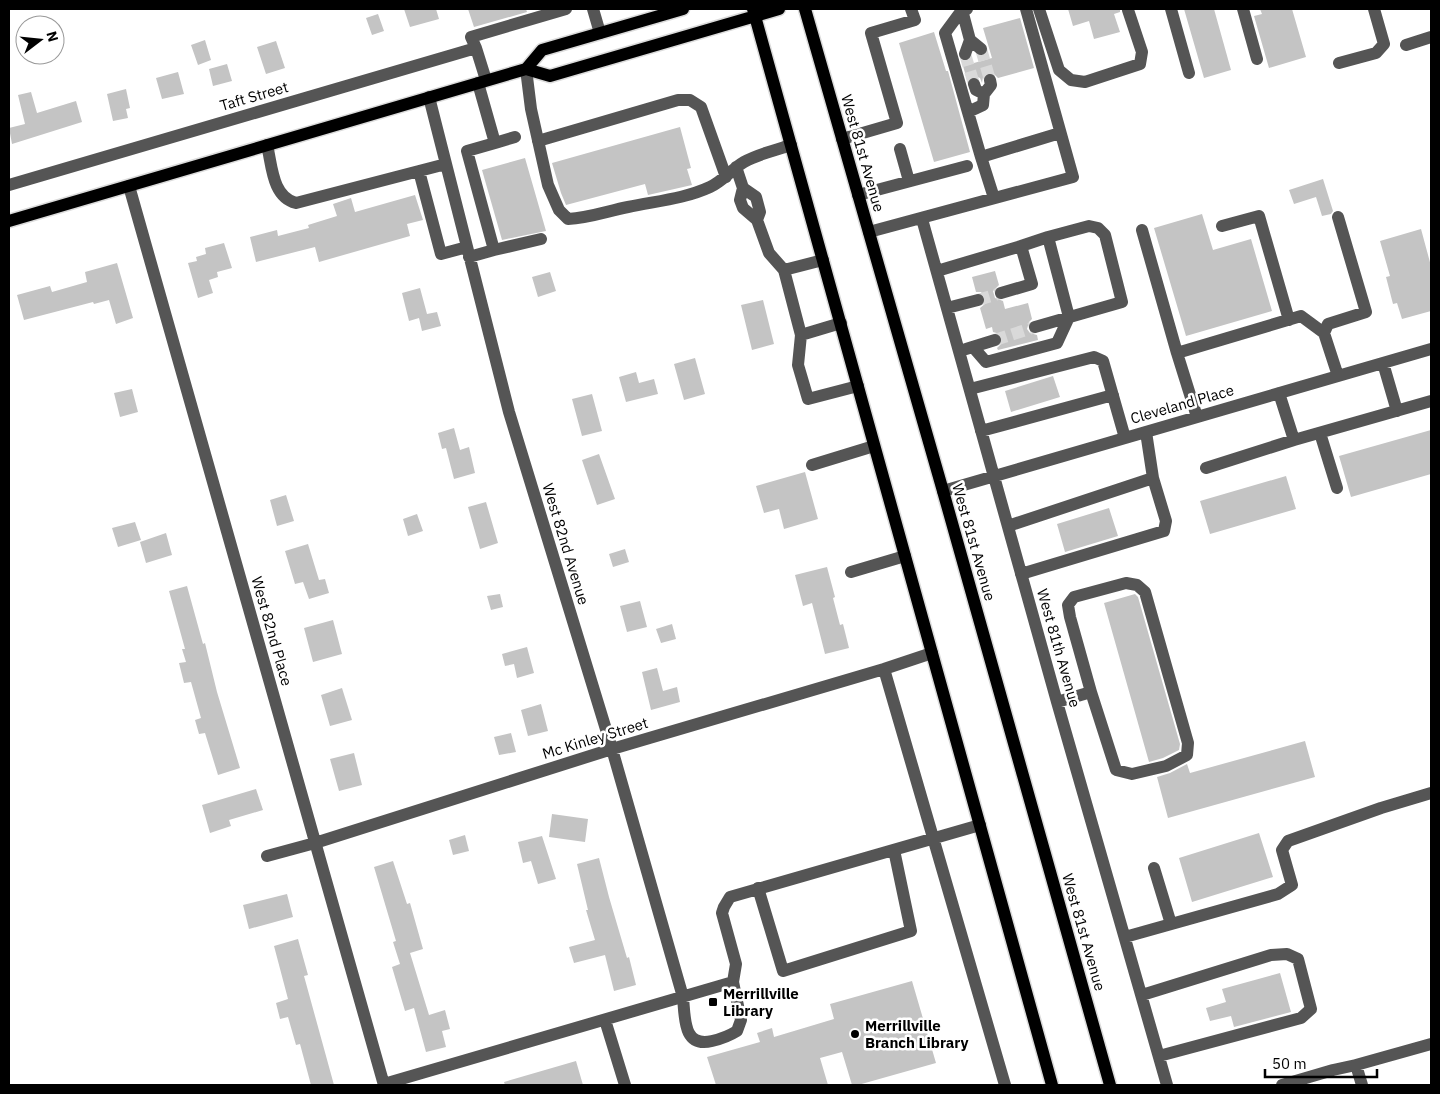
<svg xmlns="http://www.w3.org/2000/svg" width="1440" height="1094" viewBox="0 0 1440 1094" font-family="'IBM Plex Sans',sans-serif">
  <style>
    .building { fill: #c4c4c4 }
    .lines { fill: none; stroke-linecap: round; stroke-linejoin: round }
    .minor-tunnel { stroke: #d9d9d9; stroke-width: 12; stroke-dasharray: 12 6; stroke-linecap: butt }
    .major-casing { stroke: #dbdbdb; stroke-width: 15 }
    .minor { stroke: #555; stroke-width: 12 }
    .major { stroke: #000; stroke-width: 12 }
    .poi-dot { fill: #000; stroke: #fff; stroke-width: 2 }
    .labels { text-anchor: middle; dominant-baseline: central; stroke-width: 5; stroke-linejoin: round; paint-order: stroke }
    .street-label { font-size: 15px; fill: #000; stroke: #fff }
    .poi-label { font-size: 15px; font-weight: bold; fill: #000; stroke: #fff; text-anchor: start }
  </style>
  <rect width="100%" height="100%" fill="#fff"/>
  <path class="building" d="M404 9H436L439 19 410 27Z
    M468 9H526L527 12 474 27Z
    M1068 9H1120V12L1114 14 1120 32 1094 39 1089 21 1073 26Z
    M1184 9H1214L1231 70 1204 78Z
    M1260 9H1292L1306 57 1269 68 1254 16 1262 14Z
    M378 14 384 31 372 35 366 18Z
    M1020 18 1034 68 998 78 993 73 988 72 983 77 982 83 980 78 975 76H971L967 80 963 66 992 58 983 28Z
    M934 32 946 71H948L970 152 934 162 899 43Z
    M205 40 211 60 198 65 191 45Z
    M276 41 285 68 266 74 257 47Z
    M227 64 232 81 213 86 209 69Z
    M178 72 184 94 162 99 156 78Z
    M126 89 130 108 126 109 128 118 113 121 107 94Z
    M31 92 37 113 76 101 82 122 12 144 9 128 25 124 18 95Z
    M680 127 691 168 687 169 692 185 648 195 645 184 566 205 561 193 552 163Z
    M525 158 546 231 502 240 482 170Z
    M1323 179 1333 211 1331 214 1322 216 1316 197 1294 204 1289 190Z
    M415 195 423 220 407 224 410 236 319 262 315 247 256 262 250 237 277 230 278 236 309 228 308 225 337 216 333 204 351 198 355 212Z
    M1202 214 1213 250 1251 239 1272 311 1186 336 1154 228Z
    M1421 229 1431 266V311L1402 319 1397 303 1393 304 1386 277 1390 276 1380 241Z
    M224 243 232 268 217 272 218 277 209 280 213 293 198 298 188 263 197 261 196 257 206 254 205 248Z
    M117 263 133 318 116 324 109 300 94 304 93 302 24 320 17 295 50 286 52 292 87 282 85 272Z
    M995 271 999 285 993 291 995 298 1003 301 1005 309 1028 303 1032 319 1029 322 1027 329 1030 333 1037 335 1038 340 998 350 997 348 1003 342V337L1000 334 993 332 992 327 986 329 980 308 986 303V298L981 292H976L972 277Z
    M550 272 556 291 538 297 532 277Z
    M420 288 427 314 437 312 441 326 422 331 419 318 409 321 402 293Z
    M763 300 774 344 752 350 741 305Z
    M695 358 705 394 684 400 674 364Z
    M636 372 639 383 654 379 658 394 626 402 619 377Z
    M1053 376 1060 397 1011 412 1005 391Z
    M132 389 138 412 120 417 114 393Z
    M592 394 602 431 582 436 572 399Z
    M454 428 460 450 469 447 475 473 454 479 446 448 442 449 438 433Z
    M1431 430V474L1351 497 1339 456Z
    M599 454 615 499 597 505 582 460Z
    M805 472 818 519 784 529 779 509 764 513 756 486Z
    M1286 476 1296 509 1210 534 1200 501Z
    M286 495 294 521 277 526 270 500Z
    M486 502 498 543 480 549 468 507Z
    M1109 508 1118 536 1065 552 1057 524Z
    M417 514 423 531 408 536 403 519Z
    M135 522 141 540 118 547 112 528Z
    M166 533 172 555 146 563 140 542Z
    M308 544 319 580 325 579 329 593 309 599 303 582 295 584 285 551Z
    M625 549 629 562 613 567 609 554Z
    M827 567 835 597 833 598 840 625 843 624 849 648 825 654 812 603 803 606 795 575Z
    M187 586 203 644 205 643 217 692 240 768 218 775 205 733 199 734 195 720 201 718 191 682 184 683 179 663 186 662 182 649H185L169 591Z
    M500 594 503 607 491 610 487 596Z
    M1135 594 1138 597 1180 744 1179 750 1163 758 1149 762 1104 603Z
    M640 601 647 627 627 632 620 606Z
    M333 620 342 654 313 662 304 628Z
    M672 624 676 639 661 643 656 629Z
    M527 647 534 673 517 678 514 664 505 666 502 654Z
    M657 668 663 691 677 687 680 702 651 710 642 672Z
    M342 688 352 720 330 726 321 695Z
    M541 704 548 731 528 736 521 710Z
    M511 733 516 752 499 755 494 737Z
    M1305 741 1315 777 1168 818 1157 777 1170 773 1187 764 1190 773Z
    M354 753 362 785 339 791 330 759Z
    M256 789 263 810 229 820 231 826 210 833 202 805Z
    M552 814 588 819 585 842 549 837Z
    M1259 833 1273 877 1192 902 1179 858Z
    M465 835 469 851 453 855 449 840Z
    M542 836 556 879 538 884 531 861 523 863 518 842Z
    M599 858 609 897 627 958 629 957 636 985 614 991 605 955 574 963 569 947 595 940 586 910H588L577 864Z
    M393 861 407 904 410 903 423 949 410 953 429 1015 445 1010 450 1029 442 1031 446 1047 426 1052 414 1008 405 1011 392 967 400 964 393 942 396 941 374 867Z
    M287 894 293 917 249 929 243 905Z
    M298 939 308 975 304 976 334 1085H311L300 1044 296 1045 288 1017 280 1019 276 1003 288 999 274 946Z
    M1280 973 1291 1012 1234 1027 1231 1016 1210 1021 1206 1008 1226 1002 1222 989Z
    M912 981 936 1063 858 1085H852L842 1052 820 1058 828 1085H716L707 1057 760 1042 757 1033 772 1028 774 1037 834 1019 830 1004Z
    M576 1061 583 1085H505L504 1082Z"/>
  <g class="lines">
    <path class="minor-tunnel" d="M981 49 990 80
      M965 54 974 84
      M978 300 1001 293
      M995 340 1035 327"/>
    <defs>
      <path id="major" d="M753 9 1052 1085
        M805 9 943 491 1110 1085
        M526 69 542 50 683 9
        M9 221 526 69 550 76 779 9"/>
    </defs>
    <use href="#major" class="major-casing"/>
    <path class="minor" d="M593 9 600 33
      M967 9 962 10 945 33 981 157 1060 133
      M1039 9 1059 70 1071 80 1085 82 1140 64 1142 52 1128 10
      M1171 9 1189 73
      M1243 9 1257 59
      M962 10 970 40 981 49
      M1406 45 1431 37
      M476 48 471 37 566 9
      M965 54 970 40
      M1339 63 1376 53 1384 44 1374 9
      M526 69 531 109 548 185 559 210 568 219C589 218 608 211 628 207 656 201 684 199 710 187 723 181 732 169 744 162 758 154 776 150 791 145
      M974 84 976 90 984 94
      M429 97 509 412 612 749 683 997C685 1018 683 1048 712 1041 721 1039 729 1036 737 1031L741 1020 733 982
      M968 112 983 105 984 94 991 85 990 80
      M842 139 897 123 871 33 915 20 911 9
      M538 141 678 100H690L701 107 726 177
      M495 143 515 137
      M267 145C272 165 272 197 296 203L446 164
      M900 149 909 181
      M981 157 994 198
      M736 167 743 188 756 197 760 212 757 220
      M419 171 441 254 467 247
      M9 185 476 48 486 80
      M129 186 384 1085
      M743 188 740 200 743 208 757 220 769 253 784 270
      M858 195 967 166
      M1338 217 1366 312 1328 324 1324 333 1338 376
      M922 219 1057 702 1167 1085
      M1222 226 1259 216 1289 320
      M1142 230 1177 353
      M869 232 1073 177 1026 9
      M494 250 541 239
      M469 257 494 250 467 151 495 143 478 83
      M823 260 784 270 801 335 841 323
      M937 271 1021 246
      M947 308 978 300
      M1035 327 1122 302 1105 235 1098 228 1089 226 1048 237
      M801 335 798 365 808 399 858 386
      M973 347 986 362 1057 343 1069 317 1048 237 1021 246 1032 284 1001 293
      M966 349 995 340
      M1383 363 1397 411
      M970 389 1094 357 1103 361 1125 438
      M1197 417 1177 353 1301 316 1324 333
      M981 431 1113 395
      M1320 433 1337 488
      M1294 440 1431 401
      M812 465 874 446
      M1206 468 1294 440 1279 393
      M943 491 1431 349
      M1008 526 1153 478
      M851 572 905 556
      M1021 574 1164 531 1166 521 1153 478 1146 432
      M884 669 1005 1085
      M1057 702 1091 692 1116 770 1132 774 1166 766 1187 755 1188 743 1145 592 1137 585 1126 583 1074 597 1068 605 1070 617 1091 692
      M267 856 315 843 612 749 884 669 932 653
      M1154 868 1171 924
      M758 888 783 971 911 931 894 850
      M1125 937 1278 894 1292 885 1282 850 1288 841 1381 808 1431 793
      M1142 995 1271 955 1287 954 1298 959 1311 1009 1301 1018 1159 1056
      M605 1020 625 1085
      M1356 1065 1431 1044
      M384 1084 733 982 736 964 722 913 724 907 730 897 980 825
      M1282 1085 1333 1070 1356 1065 1362 1085"/>
    <use href="#major" class="major"/>
  </g>
  <g class="poi-dot">
    <rect x="708" y="997" width="10" height="10" rx="2.5"/>
    <circle cx="855" cy="1034" r="5"/>
  </g>
  <g class="labels">
    <g class="street-label">
      <text transform="translate(254 96) rotate(-16)">Taft Street</text>
      <text transform="translate(863 153) rotate(74)">West 81st Avenue</text>
      <text transform="translate(1182 404) rotate(-16)">Cleveland Place</text>
      <text transform="translate(974 542) rotate(74)">West 81st Avenue</text>
      <text transform="translate(566 544) rotate(73)">West 82nd Avenue</text>
      <text transform="translate(272 631) rotate(74)">West 82nd Place</text>
      <text transform="translate(1059 648) rotate(74)">West 81th Avenue</text>
      <text transform="translate(595 738) rotate(-17)">Mc Kinley Street</text>
      <text transform="translate(1084 932) rotate(74)">West 81st Avenue</text>
    </g>
    <g class="poi-label">
      <text x="723" y="993">Merrillville<tspan x="723" dy="17">Library</tspan></text>
      <text x="865" y="1025">Merrillville<tspan x="865" dy="17">Branch Library</tspan></text>
    </g>
  </g>
  <rect width="1440" height="1094" fill="none" stroke="#000000" stroke-width="20"/>
  <g transform="translate(40 40) rotate(74)"><circle r="24" fill="#ffffff" stroke="#999999"/>
  <path d="M0-4L9 19L0 12L-9 19Z" fill="#000000"/>
  <text y="-8" font-size="14" font-weight="bold" text-anchor="middle" fill="#000000">N</text>
  </g>
  <path d="M1265 1069v8h112v-8" fill="none" stroke="#000000" stroke-width="2.5"/>
  <text x="1272" y="1069" font-size="15" fill="#000000" stroke="#ffffff" stroke-width="4" paint-order="stroke">50 m</text>
</svg>
